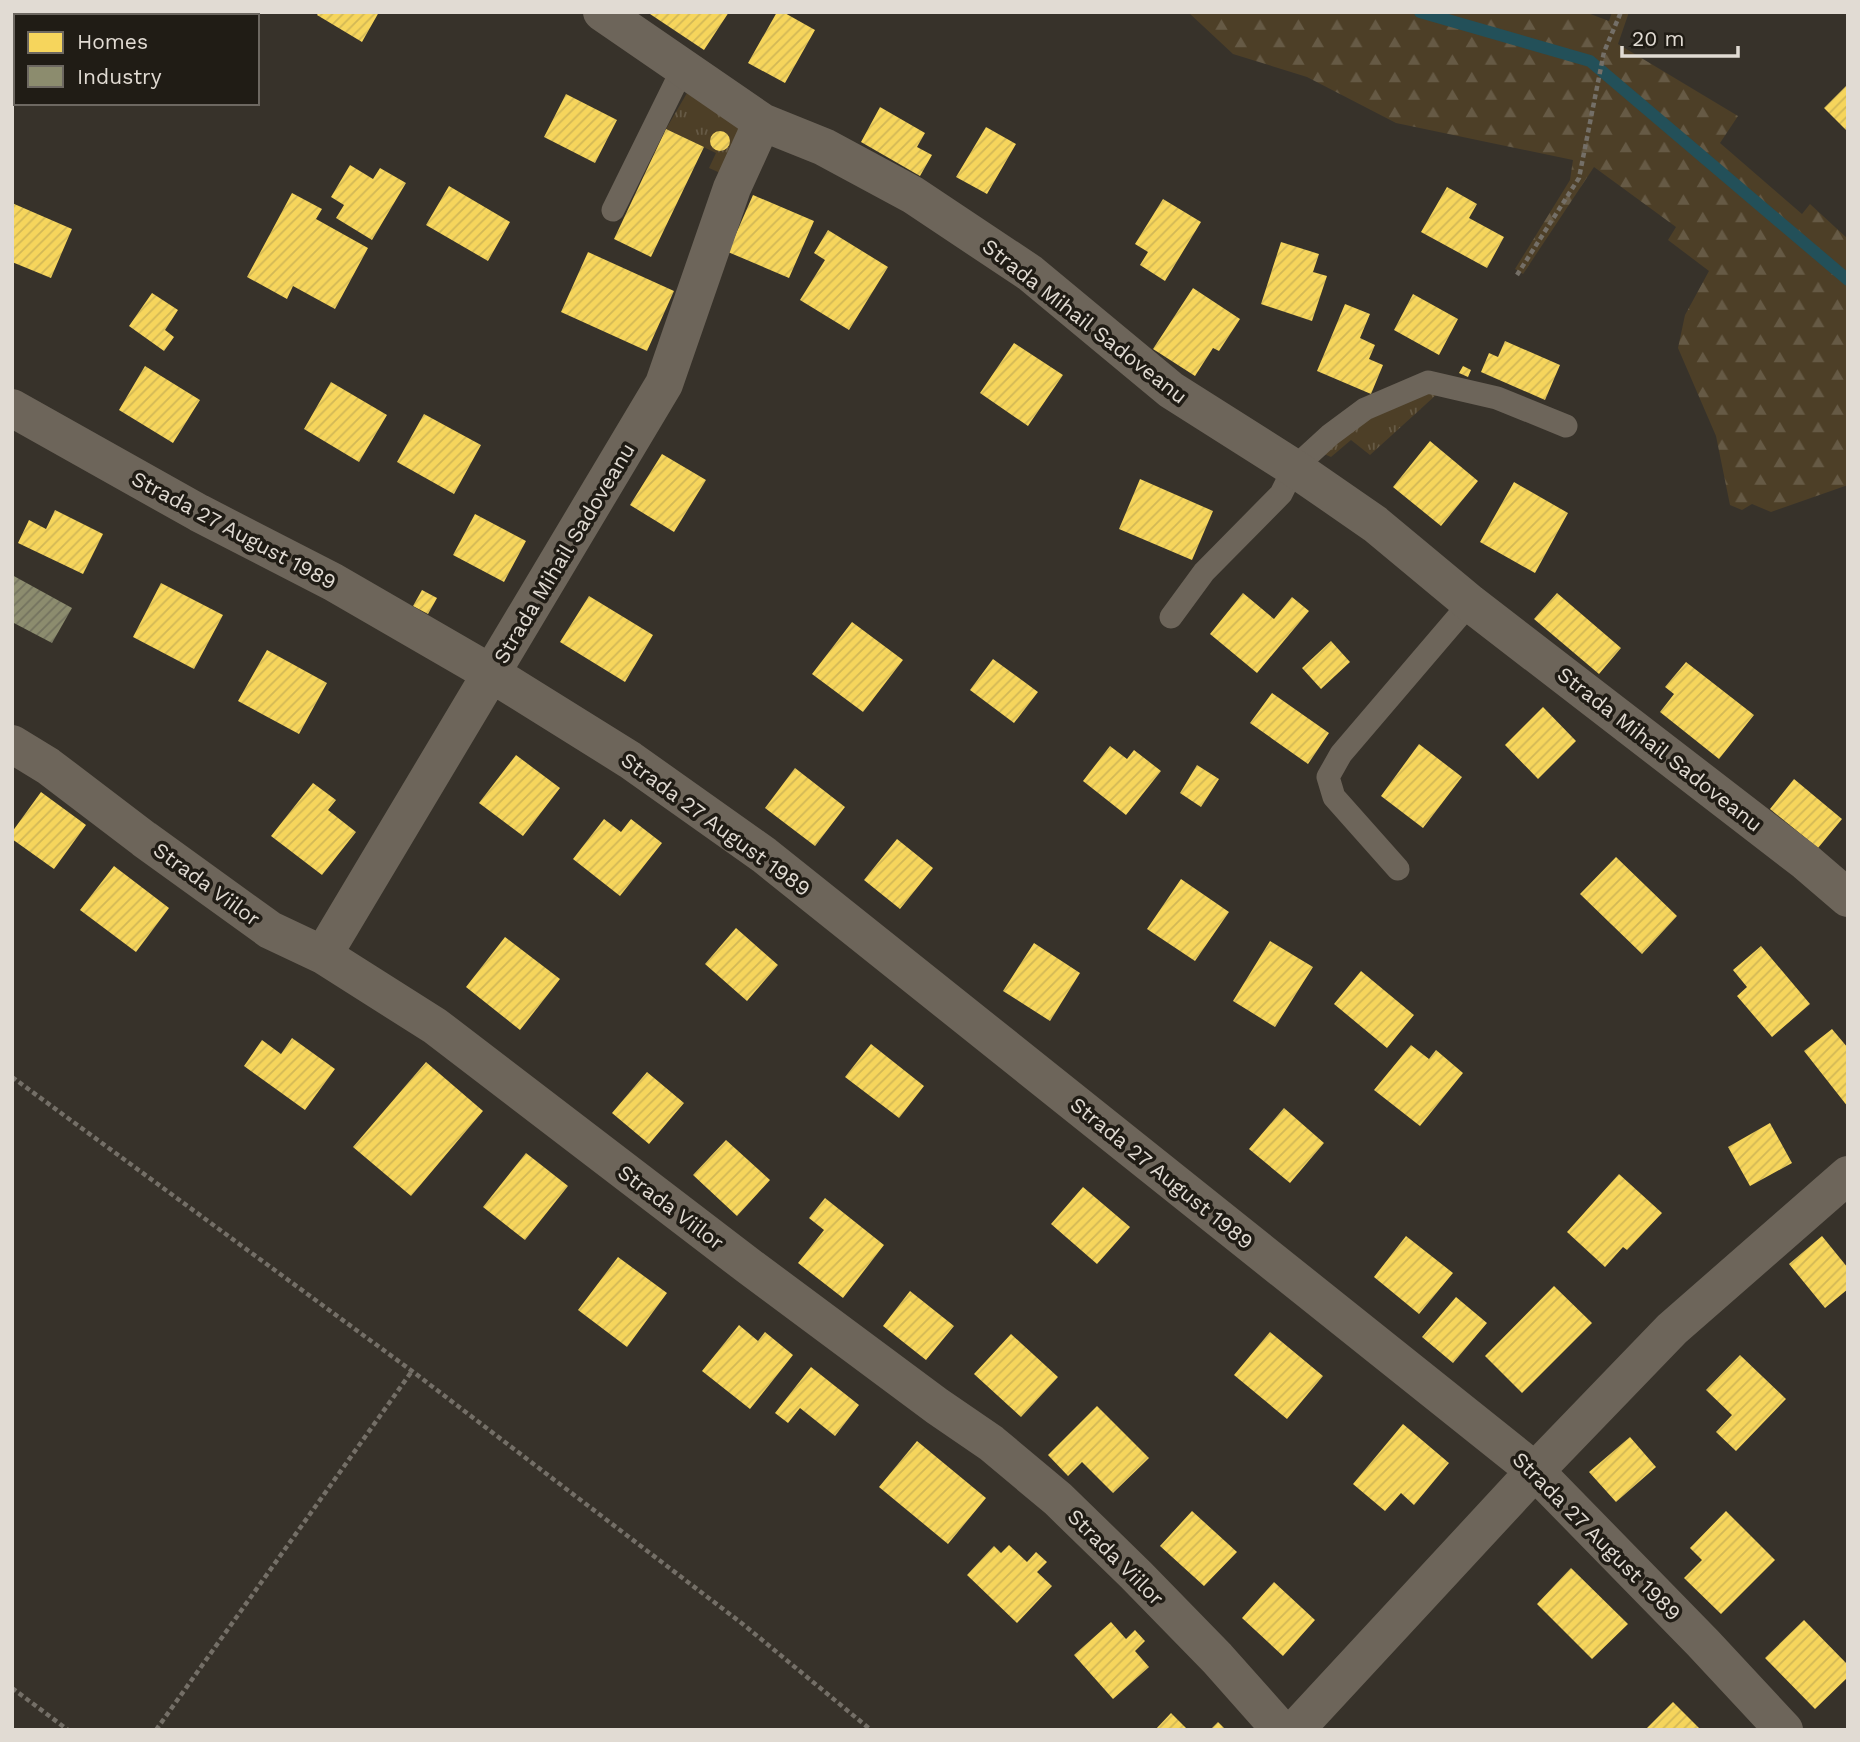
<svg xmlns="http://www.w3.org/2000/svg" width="1860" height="1742" viewBox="0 0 1860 1742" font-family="'Work Sans',sans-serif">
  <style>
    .grass { fill: url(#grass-tufts) }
    .forest { fill: url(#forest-firs) }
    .homes { fill: url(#homes-hatch) }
    .industry { fill: url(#industry-hatch) }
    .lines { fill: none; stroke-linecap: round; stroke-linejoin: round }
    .stream { stroke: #235059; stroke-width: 12 }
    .path { stroke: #746f67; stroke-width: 4.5; stroke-dasharray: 5 3.5; stroke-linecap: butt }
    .lane { stroke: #6d655a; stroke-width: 23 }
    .street { stroke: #6d655a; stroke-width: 38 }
    .labels { text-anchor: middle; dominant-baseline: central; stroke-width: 7; stroke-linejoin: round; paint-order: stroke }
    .street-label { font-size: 21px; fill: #e1dbd3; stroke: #201c15 }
  </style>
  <defs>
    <pattern id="grass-tufts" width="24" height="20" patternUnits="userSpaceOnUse" patternTransform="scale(1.75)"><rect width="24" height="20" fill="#4d3f27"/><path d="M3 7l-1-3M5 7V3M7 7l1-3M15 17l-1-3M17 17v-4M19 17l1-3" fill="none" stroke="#665a45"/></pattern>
    <pattern id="forest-firs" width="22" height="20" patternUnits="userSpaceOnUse" patternTransform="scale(1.75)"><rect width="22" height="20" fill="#4d3f27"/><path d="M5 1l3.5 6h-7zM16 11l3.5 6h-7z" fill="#665a45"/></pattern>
    <pattern id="homes-hatch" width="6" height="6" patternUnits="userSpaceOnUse" patternTransform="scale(1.75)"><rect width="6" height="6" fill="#f6d55c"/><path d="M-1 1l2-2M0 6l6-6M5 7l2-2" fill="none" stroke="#d2b856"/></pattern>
    <pattern id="industry-hatch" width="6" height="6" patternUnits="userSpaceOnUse" patternTransform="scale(1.75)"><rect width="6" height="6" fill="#8c8c6e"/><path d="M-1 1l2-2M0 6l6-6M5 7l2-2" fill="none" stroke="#73725e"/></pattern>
  </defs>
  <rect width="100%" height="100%" fill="#37322a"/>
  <path class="grass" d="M687 93 746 129 725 175 709 168 716 153 666 129Z
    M1429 390 1436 395 1370 455 1351 440 1331 457 1324 454C1354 425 1389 404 1429 390Z"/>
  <path class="forest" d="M1188 12H1585L1609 21 1612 12H1629L1618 44 1738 116 1720 143 1802 214 1810 204 1848 239V485L1771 512 1752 504 1742 510 1730 505 1716 436 1678 348 1685 315 1709 271 1668 240 1676 227 1594 167 1523 274 1515 269 1570 180 1573 160 1396 123 1307 77 1233 54Z"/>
  <path class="homes" d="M60 12H74L72 16H58Z
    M319 12H379L362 42 317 15Z
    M647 12H729L704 50Z
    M777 12H783L815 30 785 83 748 63Z
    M1848 84V132L1824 108Z
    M566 94 617 120 595 163 544 137Z
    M880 107 925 133 917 147 932 155 920 176 861 142Z
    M986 127 1016 144 987 194 956 177Z
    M666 129 704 147 651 257 614 239Z
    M710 141a10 10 0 1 1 20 0a10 10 0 1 1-20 0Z
    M350 165 373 179 380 168 406 183 372 240 336 218 344 205 331 197Z
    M449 186 510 222 488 261 426 225Z
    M1447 187 1477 204 1469 218 1504 237 1487 268 1421 232Z
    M292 193 322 209 316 219 368 248 335 309 293 286 287 299 247 277Z
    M753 195 814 221 789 278 728 252Z
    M1163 199 1201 222 1165 281 1140 265 1148 252 1135 244Z
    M12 203 72 229 51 278 12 262Z
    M828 230 888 267 849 330 800 300 825 260 814 253Z
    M1281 242 1319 254 1313 272 1327 276 1312 321 1261 304Z
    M588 252 674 291 647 351 561 312Z
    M1193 288 1240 319 1219 351 1213 348 1195 376 1153 349Z
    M152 293 178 310 165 330 174 337 164 351 129 326Z
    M1413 294 1458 319 1439 355 1394 330Z
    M1345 304 1370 314 1360 338 1375 345 1369 359 1383 365 1371 394 1317 371Z
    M1505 341 1560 365 1545 400 1481 372 1489 353 1498 357Z
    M1014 343 1063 375 1028 426 980 393Z
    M145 366 200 400 173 443 119 410Z
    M1463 366 1471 370 1468 377 1459 373Z
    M331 382 387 415 359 462 304 429Z
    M424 414 481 445 454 494 397 462Z
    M1430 441 1478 481 1441 526 1393 487Z
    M662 454 706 480 674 532 630 505Z
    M1140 479 1213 511 1192 560 1119 529Z
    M1514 482 1568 513 1535 573 1480 542Z
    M55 510 103 534 83 574 18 543 29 520 46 529Z
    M475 514 526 541 504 582 453 555Z
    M161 583 223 615 194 669 133 637Z
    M422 590 437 598 428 614 413 606Z
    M1243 593 1274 619 1292 597 1309 611 1257 673 1210 634Z
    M1557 593 1621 648 1599 674 1534 619Z
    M589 596 653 635 625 682 560 642Z
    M852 622 903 660 863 712 812 674Z
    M1331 641 1350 662 1321 689 1302 668Z
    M267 650 327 683 299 734 238 701Z
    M993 659 1038 692 1014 723 970 690Z
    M1686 662 1754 715 1719 759 1660 712 1674 694 1665 687Z
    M1272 693 1329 733 1308 764 1250 723Z
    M1543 707 1576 741 1538 779 1505 745Z
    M1419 744 1462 777 1423 828 1381 796Z
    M1110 746 1127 759 1134 750 1161 771 1126 815 1083 781Z
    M516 755 560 788 523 836 479 803Z
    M1197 765 1219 779 1201 807 1180 793Z
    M795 768 845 807 815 846 765 808Z
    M1794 779 1842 819 1818 848 1770 809Z
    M313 783 336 800 328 810 356 832 322 875 271 836Z
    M41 792 86 825 54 869 12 839V832Z
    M604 819 621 832 631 819 662 843 620 896 573 859Z
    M897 839 933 868 900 909 864 880Z
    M1616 857 1677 916 1642 954 1580 894Z
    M114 866 169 908 136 952 80 910Z
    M1181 879 1229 912 1195 961 1147 929Z
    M736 928 778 965 747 1001 705 964Z
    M505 937 560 979 520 1030 466 987Z
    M1270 941 1313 967 1275 1027 1233 1001Z
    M1034 943 1080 973 1050 1021 1003 991Z
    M1761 946 1810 1004 1772 1037 1737 996 1747 987 1733 970Z
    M1361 971 1414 1015 1387 1048 1334 1004Z
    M1832 1029 1848 1048V1107L1804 1051Z
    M292 1038 335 1069 305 1110 244 1066 262 1040 281 1054Z
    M871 1044 924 1086 899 1118 845 1077Z
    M1411 1045 1429 1059 1436 1050 1463 1073 1420 1126 1374 1090Z
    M426 1062 483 1111 411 1196 353 1147Z
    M647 1072 684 1103 649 1144 612 1113Z
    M1284 1108 1324 1143 1290 1183 1249 1149Z
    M1770 1123 1792 1163 1750 1186 1728 1147Z
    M726 1140 770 1180 737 1216 693 1175Z
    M526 1153 568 1186 525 1240 483 1207Z
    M1619 1174 1662 1213 1627 1250 1623 1247 1605 1267 1567 1232Z
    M1083 1187 1130 1227 1097 1264 1051 1224Z
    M825 1198 884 1245 843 1298 798 1263 824 1230 809 1218Z
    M1406 1236 1453 1273 1419 1314 1374 1277Z
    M1822 1236 1848 1268V1289L1825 1308 1789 1264Z
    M618 1257 667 1293 627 1347 578 1310Z
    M1554 1286 1592 1323 1522 1393 1485 1356Z
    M910 1291 954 1326 926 1360 883 1326Z
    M1456 1297 1487 1323 1453 1363 1422 1337Z
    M739 1325 758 1341 765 1332 793 1355 750 1409 702 1371Z
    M1270 1332 1323 1376 1287 1419 1234 1375Z
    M1011 1334 1058 1377 1021 1417 974 1374Z
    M1740 1355 1786 1399 1736 1451 1716 1432 1732 1415 1706 1390Z
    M811 1367 859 1405 835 1436 800 1408 788 1423 775 1413Z
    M1097 1406 1149 1458 1113 1493 1082 1462 1068 1476 1048 1455Z
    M1403 1424 1449 1463 1414 1505 1401 1493 1385 1511 1353 1484Z
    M1630 1437 1656 1467 1616 1502 1589 1472Z
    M917 1441 986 1498 948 1544 879 1487Z
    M1192 1511 1237 1552 1204 1586 1160 1546Z
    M1726 1511 1775 1560 1721 1614 1684 1578 1702 1560 1690 1548Z
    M1009 1545 1027 1562 1036 1552 1047 1562 1037 1572 1052 1586 1017 1623 967 1575 994 1546 1001 1553Z
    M1571 1568 1628 1624 1592 1659 1537 1604Z
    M1274 1582 1315 1620 1283 1656 1242 1618Z
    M1804 1620 1848 1665V1677L1815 1709 1765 1658Z
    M1111 1622 1126 1639 1135 1630 1145 1641 1135 1651 1149 1667 1113 1699 1074 1655Z
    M1673 1702 1701 1730H1645Z
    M1171 1713 1188 1730H1155Z
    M1218 1722 1226 1730H1210Z"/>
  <path class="industry" d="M12 575 72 608 52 643 12 622Z"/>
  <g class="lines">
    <path class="stream" d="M1420 12 1590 61 1848 280"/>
    <path class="path" d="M1517 275 1579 178 1604 52 1621 12
      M12 1077 412 1371 744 1625 871 1730
      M12 1688 68 1730
      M156 1730 412 1371"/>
    <path class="lane" d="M613 210 683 68
      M1171 617 1204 572 1281 494 1294 468 1330 435 1365 409 1428 382 1497 398 1566 426
      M1398 869 1334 797 1328 777 1341 754 1470 603"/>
    <path class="street" d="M602 12 762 122 824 147 913 195 1030 273 1171 390 1294 468 1375 524 1470 603 1806 862 1848 898
      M12 408 199 513 333 582 492 674 630 760 764 855 1535 1471 1703 1643 1784 1730
      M12 744 48 766 144 839 270 930 323 955 435 1026 750 1267 937 1406 991 1443 1058 1499 1136 1575 1217 1658 1281 1730
      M323 955 664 384 732 188 762 122
      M1295 1730 1535 1471 1672 1329 1848 1175"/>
  </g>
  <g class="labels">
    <g class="street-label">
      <text transform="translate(1085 321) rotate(38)">Strada Mihail Sadoveanu</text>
      <text transform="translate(234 530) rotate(28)">Strada 27 August 1989</text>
      <text transform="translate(564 553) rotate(-59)">Strada Mihail Sadoveanu</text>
      <text transform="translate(1660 749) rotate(38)">Strada Mihail Sadoveanu</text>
      <text transform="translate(716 824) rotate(36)">Strada 27 August 1989</text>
      <text transform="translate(207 884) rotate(36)">Strada Viilor</text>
      <text transform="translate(1162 1173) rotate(39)">Strada 27 August 1989</text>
      <text transform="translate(671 1207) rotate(37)">Strada Viilor</text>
      <text transform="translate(1597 1536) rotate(45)">Strada 27 August 1989</text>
      <text transform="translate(1116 1557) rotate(45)">Strada Viilor</text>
    </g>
  </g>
  <rect width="1860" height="1742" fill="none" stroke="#e1dbd3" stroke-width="28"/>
  <rect x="14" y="14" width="245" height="91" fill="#201c15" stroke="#6d6861" stroke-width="2"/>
  <rect x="28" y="32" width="35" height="21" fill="#f6d55c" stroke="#6d6861" stroke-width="2"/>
  <text x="77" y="49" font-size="21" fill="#e1dbd3">Homes</text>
  <rect x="28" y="66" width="35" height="21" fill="#8c8c6e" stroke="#6d6861" stroke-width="2"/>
  <text x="77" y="84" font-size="21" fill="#e1dbd3">Industry</text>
  <path d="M1622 46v10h116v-10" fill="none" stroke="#e1dbd3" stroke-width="3.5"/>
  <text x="1632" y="46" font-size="21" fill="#e1dbd3" stroke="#201c15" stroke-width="5" paint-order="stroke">20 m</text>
</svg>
